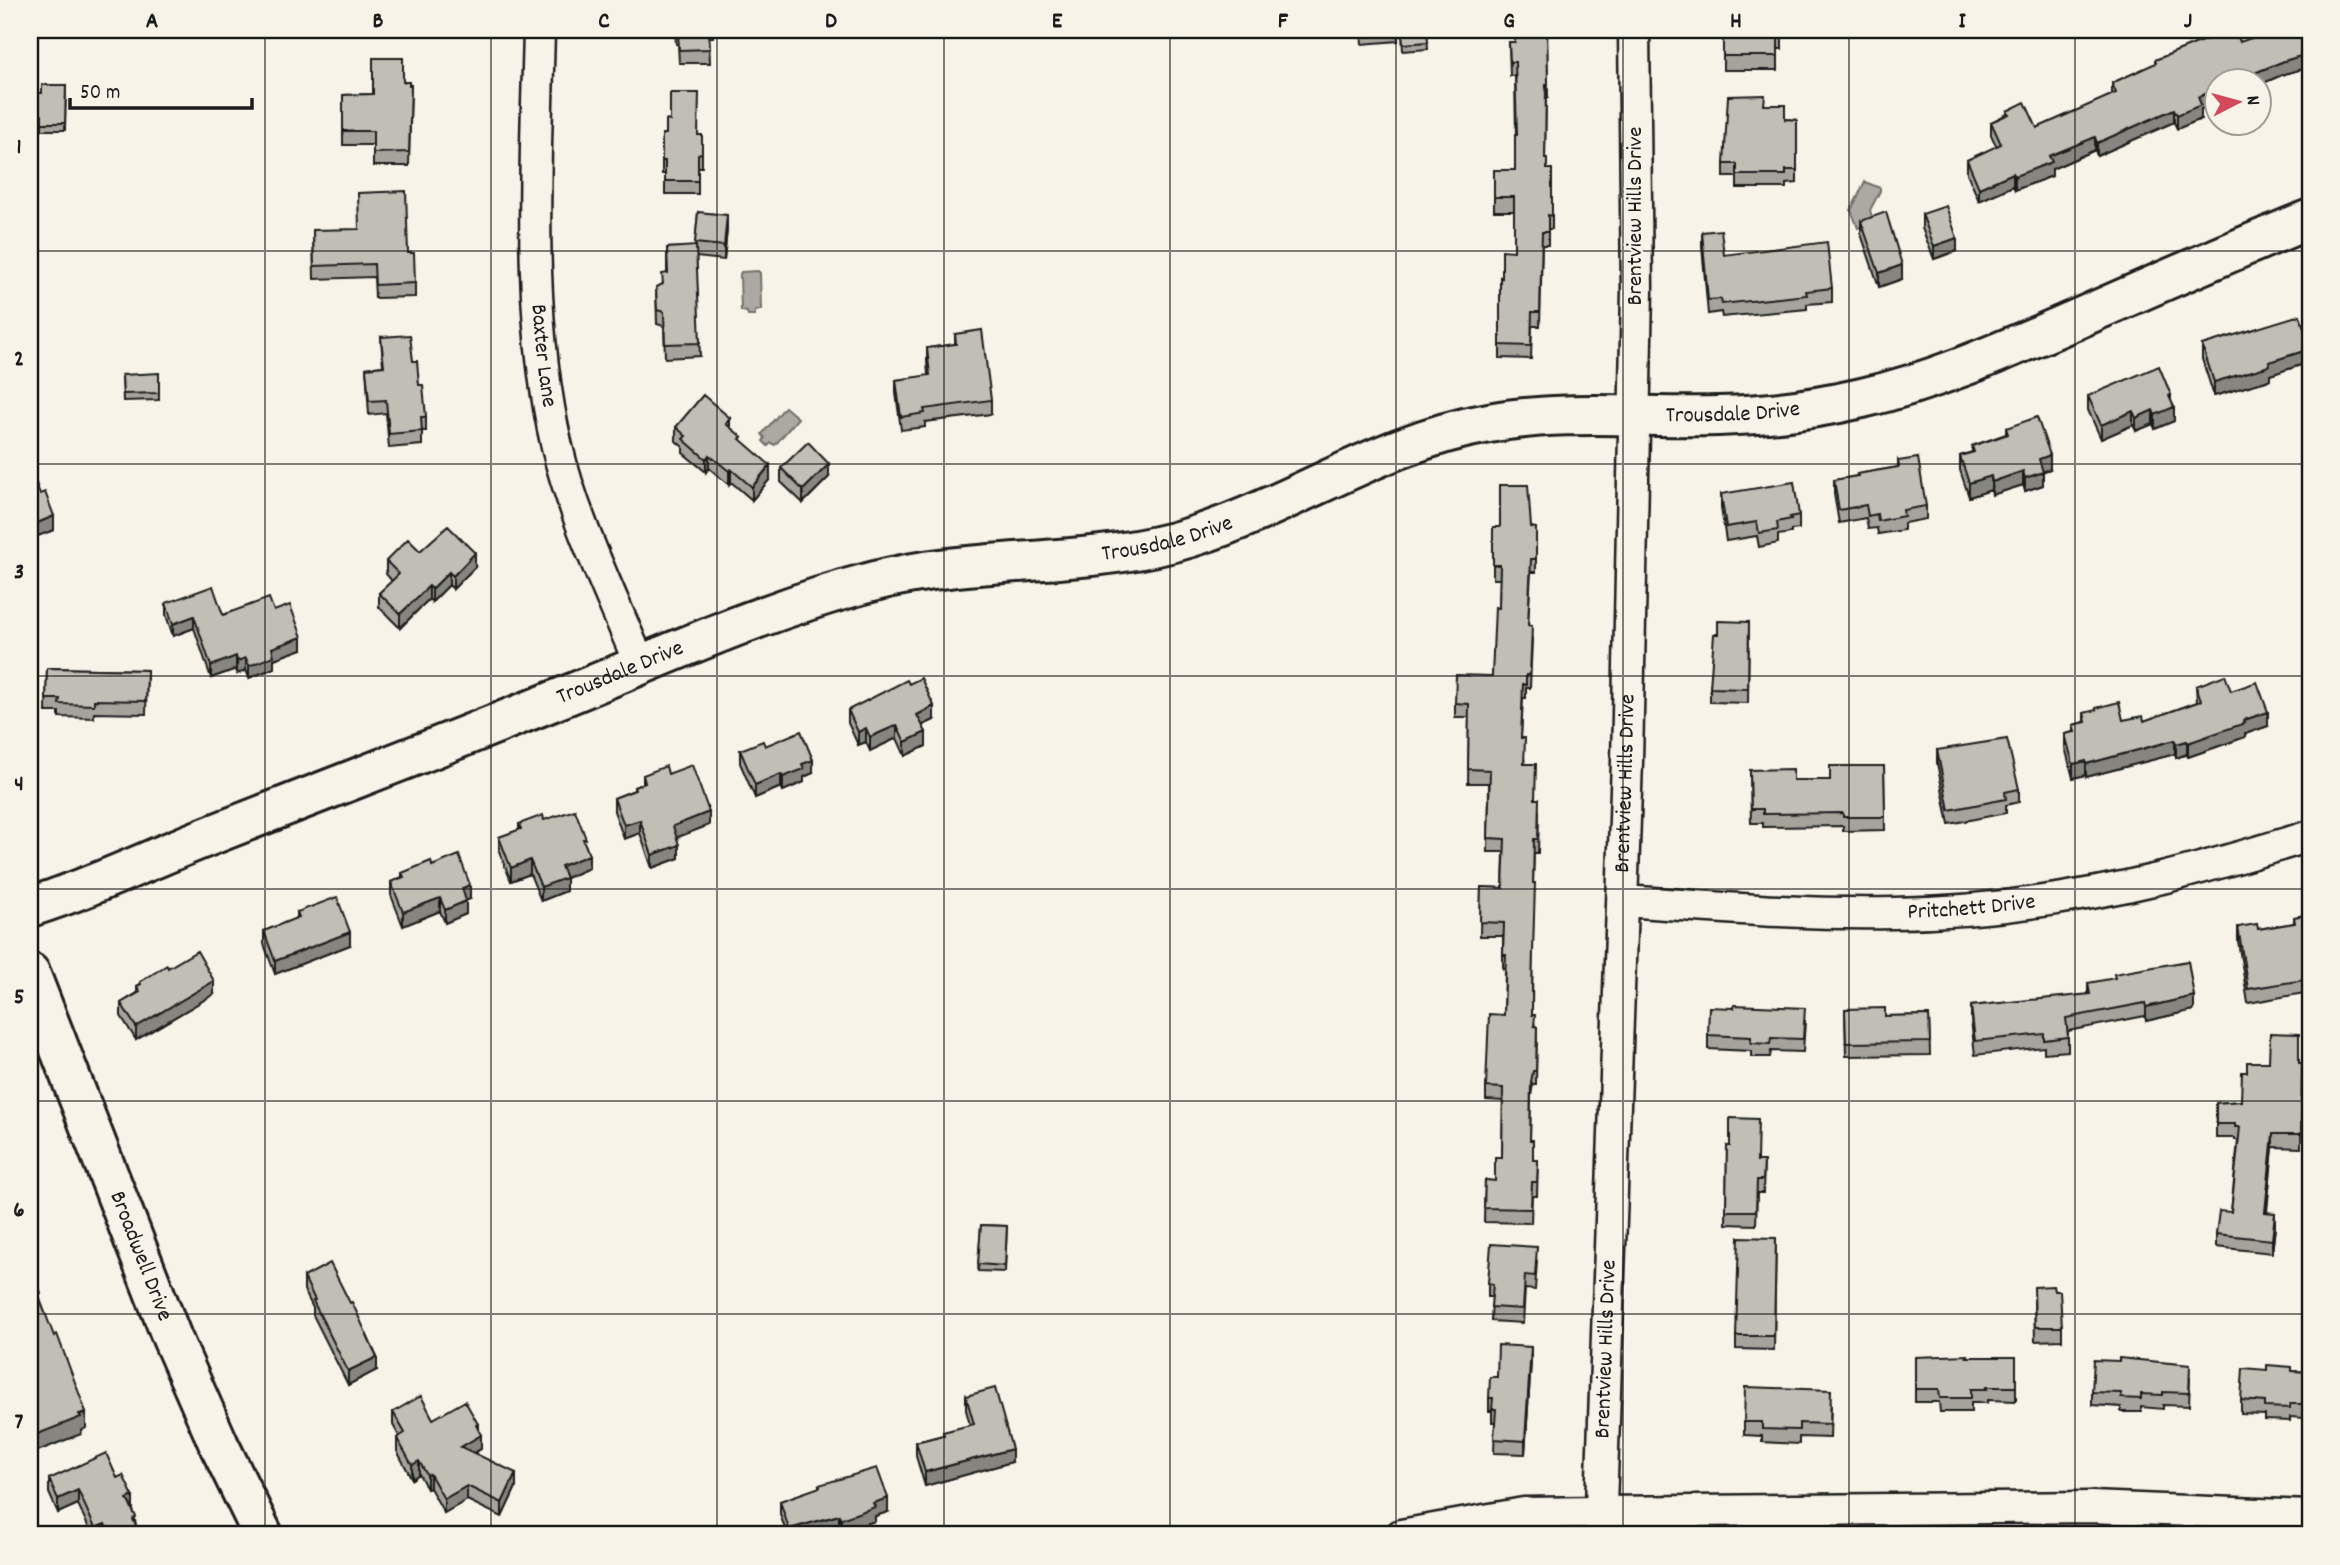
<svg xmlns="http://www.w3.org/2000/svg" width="2340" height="1565" viewBox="0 0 2340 1565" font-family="Dekko,sans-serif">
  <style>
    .water { fill: #aca9a2; stroke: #72716c; stroke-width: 2 }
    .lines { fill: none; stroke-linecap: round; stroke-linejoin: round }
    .street-casing { stroke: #1c1c1c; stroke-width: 35 }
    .secondary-casing { stroke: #1c1c1c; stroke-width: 44 }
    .street { stroke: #f7f3e8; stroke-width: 30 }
    .secondary { stroke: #f7f3e8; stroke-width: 38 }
    .wall { fill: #a5a39c; stroke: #1c1c1c; stroke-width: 2 }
    .shaded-wall { fill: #86857f; stroke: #1c1c1c; stroke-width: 2 }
    .building { fill: #c0beb5; stroke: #1c1c1c; stroke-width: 2 }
    .grid { fill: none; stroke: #1c1c1c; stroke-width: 2; stroke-opacity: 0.55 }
    .labels { text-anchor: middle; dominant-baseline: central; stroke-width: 5; stroke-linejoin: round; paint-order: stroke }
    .street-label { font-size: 23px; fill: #1c1c1c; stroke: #f7f3e8 }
    .neatline { fill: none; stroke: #1c1c1c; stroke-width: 2.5 }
    .grid-label { font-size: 23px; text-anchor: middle; font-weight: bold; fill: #1c1c1c }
  </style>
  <rect width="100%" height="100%" fill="#f7f3e8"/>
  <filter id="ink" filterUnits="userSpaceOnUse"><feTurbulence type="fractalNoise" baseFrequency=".0143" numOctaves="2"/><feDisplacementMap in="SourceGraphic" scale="14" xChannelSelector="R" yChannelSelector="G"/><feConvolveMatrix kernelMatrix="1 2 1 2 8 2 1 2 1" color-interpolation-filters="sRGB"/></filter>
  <g filter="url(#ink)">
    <path class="water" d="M1865 182 1880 188V191L1870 210 1873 220 1858 228 1851 210Z
      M758 271 760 273 761 310 755 311V315H748L747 312 741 311 740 274 741 272Z
      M785 407 798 418 775 445 771 443 768 446 763 441 765 438 762 434Z"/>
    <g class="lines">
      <defs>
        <g id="street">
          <path id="s1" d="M539 30C536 165 526 316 557 447 574 519 612 596 640 665"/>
          <path id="s2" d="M1624 901C1713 907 1804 915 1894 913 1983 912 2075 899 2162 878 2212 866 2261 851 2310 836"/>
          <path d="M1401 1535 1524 1513 1601 1512 2091 1507 2310 1516"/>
          <path id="s3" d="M1600 1535 1627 761 1637 291 1634 30"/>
        </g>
        <g id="secondary">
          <path id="s4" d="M30 907C91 888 150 859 209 836 325 790 442 746 558 699 662 657 766 609 875 581 973 556 1076 567 1174 542 1283 513 1376 442 1489 423 1565 409 1642 418 1718 416 1766 415 1815 409 1862 398 1936 381 2007 349 2077 319 2154 285 2232 251 2310 219"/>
          <path id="s5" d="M30 973 172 1338 219 1445 263 1535"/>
        </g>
      </defs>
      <use href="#street" class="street-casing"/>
      <use href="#secondary" class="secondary-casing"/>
      <use href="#street" class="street"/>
      <use href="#secondary" class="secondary"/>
    </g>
    <path class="wall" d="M365 30H403V32H365Z
      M675 30H713V37H709L710 63H679L678 44H676Z
      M1361 30H1397L1398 41 1362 44Z
      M1402 30H1427L1428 49 1403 51Z
      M1547 30 1548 98H1546L1545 159 1547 169H1552V229H1548V245H1542L1540 326H1532L1531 359 1500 358V277L1502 278 1514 251V211H1494V170H1515L1516 135 1515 76H1510L1509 42H1515Z
      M1782 30V49H1778V70H1723V31Z
      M2201 30H2235L2240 42 2310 30V68V67L2284 74 2259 85V80L2201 109V119L2177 129 2174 122 2097 156 2095 150 2052 169V176L2015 190 2013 186 1979 201 1967 173V160L1997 147 1991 135V122L2007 114V111L2037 128 2112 95V83L2155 64V60L2205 40Z
      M403 82 411 85 409 166H373V145H343V95L373 94Z
      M66 85 65 130H42V122H30V93H42Z
      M1764 105 1785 119 1797 120V183L1786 184V188H1737V177H1724V164Z
      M662 134 698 135 702 149V167H698V194H665V174H662Z
      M698 212 727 229 724 260 696 257 700 356 665 358 664 326 657 324 656 287 662 285 667 273V248L695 247Z
      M1922 214 1957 251 1934 259 1922 228Z
      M1861 221 1902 279 1879 287 1861 234Z
      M313 230 408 253 415 283V297L375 298 374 277 314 279Z
      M1702 232 1724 255 1832 288V302L1807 304V309L1722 317 1721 312 1708 314 1702 246Z
      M955 334 991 400V414L925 422V427L901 430 896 393V380L928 376 927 361V348L955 344Z
      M381 337 413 361 426 417V431H422V445L389 448 386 413 369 415 366 368 383 366Z
      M2202 345 2310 362 2270 375V379L2266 381 2214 396 2202 359Z
      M122 375 159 393V400L123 401Z
      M2088 396 2171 401 2174 421 2155 429 2153 424 2136 431 2133 425 2101 439 2088 410Z
      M676 427 730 428 770 479 752 500 731 482 729 485 709 468 706 472 683 453V447L676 441Z
      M2006 428 2050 469 2043 471V485L2025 491 2023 485 1992 495 1991 490 1969 497 1960 470V456L1972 452V446L2006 434Z
      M1898 461 1926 506V519L1904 523V530L1878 534 1877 528 1868 529 1866 518 1839 523 1834 494V480L1857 476V474L1898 467Z
      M781 468 829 477 803 503 781 482Z
      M1721 494 1799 515V529L1791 530V533L1778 535V543L1759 547 1757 536 1726 541 1721 508Z
      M1493 527 1536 528V572H1531L1528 625 1532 639 1530 688H1526V698H1523L1521 738 1525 764 1539 812 1538 853H1534L1533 883 1532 1015 1535 1026 1537 1027 1536 1084H1533L1531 1096 1530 1140 1533 1160H1538L1537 1196H1532L1531 1223 1484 1222 1485 1180 1495 1181 1502 1157 1503 1101 1486 1100V1087L1504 1015 1505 969H1503V936H1480L1481 887 1503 888 1504 852H1488L1489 783H1468L1469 717H1455V703L1492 676 1499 608 1500 579H1493Z
      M420 551 475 567 453 589 449 585 432 602 429 599 400 628 379 607V593L392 581 386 574V561Z
      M166 603 223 615 274 611 302 649 274 659V668L249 678 246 670 237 674 236 669 211 678 194 628 173 636 166 615Z
      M1749 622 1748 703 1710 702V688L1718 634Z
      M47 668 147 670 146 714 94 713V718L59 717V712H46Z
      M2305 682H2310V725L2305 696Z
      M2196 686 2231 691 2268 726 2245 734V737L2188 757 2187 754 2176 758 2175 754 2086 777V775L2073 778 2065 747V734L2073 732V725L2084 722V713L2123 720 2144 721 2197 702Z
      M848 710 934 720 923 725 926 746 905 756 897 738 870 751 866 742 858 745 848 723Z
      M765 746 813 773 804 777V782L783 791 781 787 755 798 740 763V750Z
      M1937 750 2019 789V802L2006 805V813L1949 824 1937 763Z
      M1884 766 1885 830 1843 831V826L1763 827V823H1751L1750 770 1793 780H1830Z
      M668 774 709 825 677 837 679 858 652 868 640 833 624 839 614 811V798L634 790V787L643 784V775Z
      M544 820 586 846 589 868 566 878V891L541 901 530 874 511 881 499 851V837L519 830V824Z
      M432 866 470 899 466 900V914L445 923 440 911 403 926 391 895V882L402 877V873Z
      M297 912 350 945 275 974 264 944V931L297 918Z
      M2310 914V995L2304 996V993L2248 1003 2238 941V927L2258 929 2294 923V917Z
      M168 968 214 994 136 1040 121 1016V1003L137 993V986L140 985V982Z
      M2088 983 2194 1010 2146 1021 2145 1016 2068 1031V1051L2044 1053V1047L1975 1055 1971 1020V1006L2088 995Z
      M1845 1009 1885 1016 1929 1015 1930 1055 1846 1056Z
      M1805 1021 1803 1052 1771 1051 1770 1057H1751V1051L1708 1049V1035Z
      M2299 1063H2302L2301 1148 2273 1147 2267 1212 2275 1227 2272 1253 2216 1247V1234L2231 1212 2238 1140H2235V1138H2216V1103L2241 1101 2247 1072Z
      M1727 1146 1757 1161H1764L1763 1193H1757L1756 1225 1726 1224Z
      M981 1225 1007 1226 1005 1272 978 1271Z
      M1776 1238 1774 1350 1736 1349V1336Z
      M1537 1261 1535 1290 1525 1289 1523 1323 1491 1321 1492 1297H1488V1283Z
      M304 1277 377 1370 348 1385 313 1315V1308L304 1290Z
      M2054 1291 2062 1327V1340L2035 1341 2034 1301Z
      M1915 1357H2016V1401L1987 1400V1403H1971V1412H1940L1939 1402H1915Z
      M1531 1361 1525 1454 1494 1453 1495 1422H1492V1411H1489V1398Z
      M2292 1371 2310 1372V1415L2304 1414V1418L2290 1417V1421L2265 1420V1415L2241 1414V1400Z
      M2190 1378 2189 1406 2163 1405V1409L2141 1407V1412H2121V1407L2092 1405V1392Z
      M966 1396 1012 1462 925 1486 916 1456V1442L943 1435 970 1425 966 1410Z
      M1831 1404 1830 1438 1799 1437V1444L1762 1442V1436L1744 1435V1422Z
      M393 1412 478 1429 481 1449 474 1453 516 1487 502 1517 467 1500 444 1513 430 1488 427 1489 419 1474 412 1479 397 1451V1438L399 1436 393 1425Z
      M49 1479 133 1510 136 1525 140 1535H92L78 1504 58 1513 49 1493Z
      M819 1485 888 1512 875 1516V1521L841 1532 839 1528 814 1535H787L780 1514V1501L819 1488Z"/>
    <path class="shaded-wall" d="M2310 53V67L2284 74 2259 85V80H2237L2284 61Z
      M2217 89V102L2201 109V119L2177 129V115L2198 97Z
      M2174 109V122L2097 156V143Z
      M2095 137V150L2052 169V176L2015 190V176L2049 156Z
      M2013 173V186L1979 201V188Z
      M727 215V229L724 260V246Z
      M1957 238V251L1934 259V246Z
      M1902 265V279L1879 287V273Z
      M2310 349V362L2270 375V379L2266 381 2214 396V382L2269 362Z
      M2171 395V408L2174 407V421L2155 429V415L2169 396Z
      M2153 410V424L2136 431V418Z
      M2133 411V425L2101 439V425Z
      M730 418V431L726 424Z
      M709 455V468L706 472V459Z
      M2050 455V469L2039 473V459Z
      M829 464V477L803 503V490Z
      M770 465V479L752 500V487Z
      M731 469V482L729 485V471Z
      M2023 471V485L1992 495V482Z
      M2043 472V485L2025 491V478Z
      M1991 476V490L1969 497V483Z
      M54 516V530L30 539V526Z
      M475 553V567L453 589V576Z
      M449 572V585L432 602V589Z
      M429 586V599L400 628V614Z
      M194 616V628L173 636V624Z
      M302 637V649L274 659V668L249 678V666L272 648Z
      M236 656V669L211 678V666Z
      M246 658V670L237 674V661Z
      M934 706V720L917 728V715Z
      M2268 712V726L2245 734V737L2188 757V743L2244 720Z
      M897 725V738L870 751V737Z
      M866 728V742L858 745V732Z
      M926 732V746L905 756V742Z
      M2175 740V754L2086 777V764Z
      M2187 741V754L2176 758V744Z
      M813 760V773L804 777V782L783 791V777L802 764Z
      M2086 761V775L2073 778V764Z
      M781 774V787L755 798V785Z
      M709 812V825L673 839V826Z
      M640 820V833L624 839V825Z
      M679 845V858L652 868V855Z
      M589 855V868L566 878V891L541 901V887L561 866Z
      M530 860V874L511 881V868Z
      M470 885V899L462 902V888Z
      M440 898V911L403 926V912Z
      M466 901V914L445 923V910Z
      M350 932V945L275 974V961Z
      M214 981V994L136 1040V1027Z
      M2194 996V1010L2146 1021V1007Z
      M2273 1134V1147L2265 1226V1212Z
      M2275 1213V1227L2272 1253V1240Z
      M1531 1347V1361L1525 1454V1441Z
      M377 1357V1370L348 1385V1371Z
      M86 1412V1428L81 1431V1434L30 1454V1437Z
      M478 1424V1437L481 1435V1449L461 1460V1447L476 1425Z
      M1012 1449V1462L925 1486V1472Z
      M419 1461V1474L412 1479V1465Z
      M516 1473V1487L502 1517V1503Z
      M430 1474V1488L427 1489V1475Z
      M467 1486V1500L444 1513V1499Z
      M78 1490V1504L58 1513V1499Z
      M133 1496V1510L127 1499Z
      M888 1498V1512L875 1516V1521L841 1532V1519L873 1503Z
      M839 1515V1528L814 1535H789V1529Z
      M105 1524V1535H95V1528Z"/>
    <path class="building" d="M676 30H709L710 49 679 50 678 31Z
      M1362 30H1397L1398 34 1362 37Z
      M1402 30H1427L1428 42 1403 44Z
      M1515 30H1547L1548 84H1546L1545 159H1547V169H1552V216L1548 215V232H1542L1540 312H1532L1531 346 1500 345V277L1502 278V250L1514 251V197H1494V170H1515V135H1517L1515 62H1510L1509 42H1515Z
      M1731 30H1782V35H1778V56H1723V31H1731Z
      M2207 30H2235L2240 42 2274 30H2310V54V53L2284 61 2237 80H2217V89L2198 97 2201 105 2177 115 2174 109 2097 143 2095 137 2049 156 2052 162 2015 176 2013 173 1979 188 1967 160 2001 144 1991 122 2009 114 2007 111 2025 102 2037 128 2116 93 2112 83 2156 63 2155 60 2210 38Z
      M373 58H403V82H409V85H411L409 152 373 153V131H343V95L373 94Z
      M42 85H66L65 123H42V115H30V93H42Z
      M670 93H699L698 135H702V153L698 154V181H665V161H662V134H666V120L670 121Z
      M1765 95 1764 105H1785V119L1797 120V170H1786V175H1737V164H1724L1728 96Z
      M406 191 408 253H414L415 283 375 285 374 264 314 266 313 230 359 229 358 193Z
      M1946 206 1957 238 1934 246 1922 214Z
      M698 212 727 215 724 246 695 243Z
      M1886 212 1902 265 1879 273 1861 221Z
      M1721 230 1724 255 1827 242 1832 288 1806 291 1807 295 1722 304 1721 299 1708 300 1702 232Z
      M696 246 700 343 665 344 664 312 657 310 656 287 663 284 662 274 668 273 667 248Z
      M2300 315 2310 349 2269 362 2270 365 2266 367 2214 382 2202 345Z
      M982 330 991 400 924 409 925 413 901 417 896 380 930 375 927 348 956 344 955 334Z
      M410 335 413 361H417L419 385H423L426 417H421L422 431 389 434 386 400 369 401 366 368 384 366 381 337Z
      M2159 366 2171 395 2169 396 2174 407 2155 415 2153 410 2136 418 2133 411 2101 425 2088 396Z
      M159 373V393L123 394 122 375Z
      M703 395 730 418 726 424 742 437 740 439 770 465 752 487 731 469 729 471 709 455 706 459 683 439 686 436 676 427Z
      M2037 417 2050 455 2039 459 2043 472 2025 478 2023 471 1992 482 1991 476 1969 483 1960 456 1974 452 1972 446 2008 434 2006 428Z
      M808 442 829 464 803 490 781 468Z
      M1918 458 1926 506 1903 510 1904 516 1878 521 1877 514 1868 516 1866 505 1839 510 1834 480 1858 476 1857 474 1899 467 1898 461Z
      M30 467 40 494 45 492 54 516 30 526Z
      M1794 482 1799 515 1790 517 1791 519 1777 522 1778 530 1759 533 1757 522 1726 527 1721 494Z
      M1500 485H1528L1531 527 1536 528V559H1531L1528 625 1532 626 1530 675H1526V685L1523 684 1521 738H1525L1524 764H1536L1535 799H1539L1538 839H1534L1533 883H1535L1532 986V1015H1535L1534 1026 1537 1027 1536 1071H1533L1531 1082 1530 1140H1533V1160H1538L1537 1182H1532L1531 1209 1484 1208 1485 1180 1495 1181V1157H1502L1503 1088 1486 1087 1489 1014 1504 1015 1506 955H1503L1504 923 1480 922 1481 887 1503 888 1505 839 1488 838 1490 770 1468 769 1469 704 1455 703 1456 675 1492 676 1495 607 1499 608 1500 565H1493V527H1500Z
      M448 526 475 553 453 576 449 572 432 589 429 586 400 614 379 593 399 574 386 561 408 539 420 551Z
      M213 586 223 615 269 598 274 611 290 605 302 637 272 648 274 656 249 666 246 658 237 661 236 656 211 666 194 616 173 624 166 603Z
      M1718 621 1749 622 1748 689 1710 688 1714 634H1718Z
      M47 668 147 670 146 701 94 700V705L59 704 60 699H46Z
      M2225 675 2231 691 2257 682 2268 712 2244 720 2245 723 2188 743 2187 741 2176 744 2175 740 2086 764V761L2073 764 2065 734 2075 732 2073 725 2086 722 2084 713 2096 710V708L2119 702 2123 720 2143 716 2144 721 2201 701 2196 686Z
      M921 678 934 706 917 715 926 732 905 742 897 725 870 737 866 728 858 732 848 710 907 680 909 684Z
      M2305 682H2310V711Z
      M801 731 813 760 802 764 804 769 783 777 781 774 755 785 740 750 763 741 765 746Z
      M2007 739 2019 789 2005 792 2006 799 1949 810 1937 750Z
      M692 765 709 812 673 826 679 845 652 855 640 820 624 825 614 798 635 790 634 787 645 783 643 775 666 766 668 774Z
      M1830 766H1884L1885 817H1843V813L1763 814V809H1751L1750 770 1793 769V780H1830Z
      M575 810 586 839H583L589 855 561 866 566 878 541 887 530 860 511 868 499 837 521 829 519 824 543 815 544 820Z
      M459 855 470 885 462 888 466 901 445 910 440 898 403 912 391 882 404 877 402 873 431 861 432 866Z
      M337 897 350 932 275 961 264 931 299 917 297 912Z
      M2310 914V982H2304V980L2248 989 2238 927 2257 924 2258 929 2295 923 2294 917Z
      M197 951 214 981 136 1027 121 1003 140 992 137 986 141 984 140 982 167 965 168 968Z
      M2188 961 2194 996 2146 1007 2145 1003 2066 1018 2068 1037 2044 1040V1034L1975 1041 1971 1006 2090 994 2088 983 2115 978 2114 974Z
      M1734 1005 1805 1008 1803 1039 1771 1038 1770 1044 1751 1043V1037L1708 1035 1709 1007 1734 1008Z
      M1885 1008V1016L1929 1015 1930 1042 1846 1043 1845 1009Z
      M2270 1033 2299 1034V1063H2302L2301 1134H2273L2265 1212 2275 1213 2272 1240 2216 1234 2219 1211 2231 1212 2240 1127H2235V1124H2216V1103L2241 1101 2242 1072H2247V1062H2269Z
      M1730 1118 1758 1119 1757 1161H1764L1763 1180H1757L1756 1211H1726L1727 1146H1730Z
      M981 1225 1007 1226 1005 1266 978 1264Z
      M1739 1237 1776 1238 1774 1336H1736Z
      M1491 1244 1537 1247 1535 1276 1525 1275 1523 1309 1491 1307 1493 1284 1488 1283Z
      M330 1263 350 1303 352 1302 377 1357 348 1371 313 1301 315 1300 304 1277Z
      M30 1266 41 1293 38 1294 54 1336 57 1334 86 1412 79 1414 81 1417 30 1437Z
      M2053 1286 2054 1291H2060L2062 1327H2035L2034 1287Z
      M1498 1345 1531 1347 1525 1441 1494 1439 1496 1409H1492L1493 1398H1489L1490 1377H1497Z
      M1968 1355 1967 1357H2016V1387H1986L1987 1389H1971V1398H1940L1939 1389H1915V1357Z
      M2119 1358 2190 1365 2189 1393 2163 1392V1395L2141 1394V1399L2121 1398V1393L2092 1392 2094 1360 2119 1361Z
      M2267 1365 2292 1367V1371L2310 1372V1401H2304V1404H2290V1408L2265 1407V1402L2241 1400 2243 1368 2267 1370Z
      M1745 1387 1831 1390 1830 1424 1799 1423V1430L1762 1429V1422H1744Z
      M995 1388 1012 1449 925 1472 916 1442 944 1435 943 1432 974 1424 966 1396Z
      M421 1396 433 1419 465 1401 478 1424 476 1425 481 1435 461 1447 516 1473 502 1503 467 1486 444 1499 430 1474 427 1475 419 1461 412 1465 397 1438 405 1433 393 1412Z
      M106 1453 117 1478 123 1475 133 1496 127 1499 136 1517 133 1519 140 1535H110L105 1524 95 1528 78 1490 58 1499 49 1479Z
      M877 1468 888 1498 873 1503 875 1507 841 1519 839 1515 789 1529 780 1501 820 1487 819 1485Z"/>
  </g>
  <path class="grid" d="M265 30V1535M491 30V1535M717 30V1535M944 30V1535M1170 30V1535M1396 30V1535M1623 30V1535M1849 30V1535M2075 30V1535M30 251H2310M30 464H2310M30 676H2310M30 889H2310M30 1101H2310M30 1314H2310"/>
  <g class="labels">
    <g class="street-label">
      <text transform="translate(1636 216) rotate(-90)">Brentview Hills Drive</text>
      <text stroke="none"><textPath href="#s1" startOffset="326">Baxter Lane</textPath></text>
      <text stroke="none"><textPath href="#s4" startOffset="1790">Trousdale Drive</textPath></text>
      <text stroke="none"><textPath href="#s4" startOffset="1202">Trousdale Drive</textPath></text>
      <text stroke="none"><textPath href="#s4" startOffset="635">Trousdale Drive</textPath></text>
      <text stroke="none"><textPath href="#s3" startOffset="752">Brentview Hills Drive</textPath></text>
      <text stroke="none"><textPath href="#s2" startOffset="348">Pritchett Drive</textPath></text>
      <text stroke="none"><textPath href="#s5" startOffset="304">Broadwell Drive</textPath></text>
      <text stroke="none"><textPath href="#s3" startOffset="186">Brentview Hills Drive</textPath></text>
    </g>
  </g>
  <rect width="2340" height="1565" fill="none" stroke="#f7f3e8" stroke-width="77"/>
  <g transform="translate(2238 102) rotate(84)"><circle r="33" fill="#f7f3e8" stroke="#9f9d96" stroke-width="2"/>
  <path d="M0-5L12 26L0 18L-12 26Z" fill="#d1495b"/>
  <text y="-10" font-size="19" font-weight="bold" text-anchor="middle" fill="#1c1c1c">N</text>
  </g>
  <path d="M70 98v10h182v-10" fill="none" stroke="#1c1c1c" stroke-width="3.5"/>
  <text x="80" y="98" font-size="21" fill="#1c1c1c" stroke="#f7f3e8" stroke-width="5" paint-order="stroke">50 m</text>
  <rect x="38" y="38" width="2264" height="1488" class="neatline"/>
  <g class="grid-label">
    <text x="152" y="27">A</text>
    <text x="378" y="27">B</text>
    <text x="604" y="27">C</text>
    <text x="831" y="27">D</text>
    <text x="1057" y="27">E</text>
    <text x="1283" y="27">F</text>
    <text x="1509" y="27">G</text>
    <text x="1736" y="27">H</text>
    <text x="1962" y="27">I</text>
    <text x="2188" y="27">J</text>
    <text x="19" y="153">1</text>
    <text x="19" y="365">2</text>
    <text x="19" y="578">3</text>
    <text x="19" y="790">4</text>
    <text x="19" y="1003">5</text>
    <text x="19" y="1216">6</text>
    <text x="19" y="1428">7</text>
  </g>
</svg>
